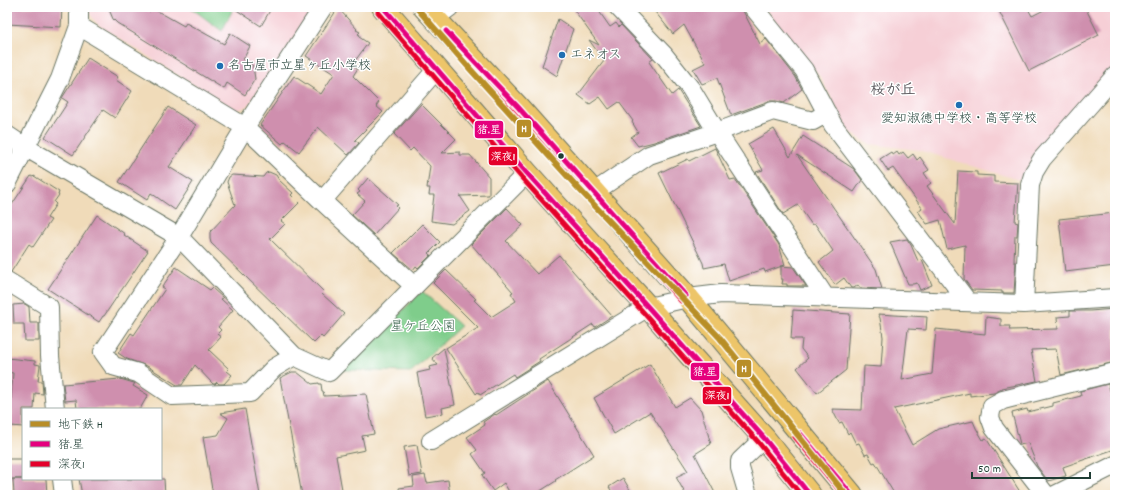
<svg xmlns="http://www.w3.org/2000/svg" width="1122" height="502" viewBox="0 0 1122 502" font-family="Dekko,'Klee One',sans-serif">
  <style>
    .built { fill: #f6cfd6 }
    .green { fill: #7fcd8b; stroke: #4f8560 }
    .building { fill: #cf8fae }
    .lines { fill: none; stroke-linecap: round; stroke-linejoin: round }
    .minor-casing { stroke: #687463; stroke-width: 20 }
    .primary-casing { stroke: #687463; stroke-width: 24 }
    .minor { stroke: #fff; stroke-width: 18 }
    .primary { stroke: #edc569; stroke-width: 22 }
    .bus-1-casing { stroke: #fff; stroke-width: 8 }
    .bus-2-casing { stroke: #fff; stroke-width: 8 }
    .bus-1 { stroke: #e5007d; stroke-width: 5 }
    .bus-2 { stroke: #e4002b; stroke-width: 5 }
    .metro-1-casing { stroke: #fff; stroke-width: 9 }
    .metro-1 { stroke: #b88e28; stroke-width: 6 }
    .poi-dot { fill: #1f6fb2; stroke: #fff; stroke-width: 1.5 }
    .bus-dot { fill: #1f3d34; stroke: #fff; stroke-width: 1.5 }
    .labels { text-anchor: middle; dominant-baseline: central; stroke-width: 3; stroke-linejoin: round; paint-order: stroke }
    .poi-label { font-size: 13px; fill: #1f3d34; stroke: #fff; text-anchor: start }
    .park-label { font-size: 13px; fill: #37614a; stroke: #fff }
    .quarter-label { font-size: 15px; font-weight: bold; fill: #5d5a5f; stroke: #fff }
    .line-badge { stroke: #fff; stroke-width: 1.5 }
    .badge-label { font-size: 11px; text-anchor: middle; font-weight: bold; fill: #fff }
  </style>
  <rect width="100%" height="100%" fill="#fff"/>
  <filter id="ink" filterUnits="userSpaceOnUse"><feTurbulence type="fractalNoise" baseFrequency=".025" numOctaves="2"/><feDisplacementMap in="SourceGraphic" scale="8" xChannelSelector="R" yChannelSelector="G"/><feConvolveMatrix kernelMatrix="1 2 1 2 8 2 1 2 1" color-interpolation-filters="sRGB"/></filter>
  <filter id="wash" filterUnits="userSpaceOnUse"><feTurbulence type="fractalNoise" baseFrequency=".012" numOctaves="4" result="noise"/><feDisplacementMap in="SourceGraphic" scale="16" xChannelSelector="R" yChannelSelector="G"/><feGaussianBlur stdDeviation="0.9" result="paint"/><feColorMatrix in="noise" values="0 0 0 0 0 0 0 0 0 0 0 0 0 0 0 0 0 1.4 0 .05"/><feComposite in="paint" operator="in"/></filter>
  <g filter="url(#wash)">
    <rect width="100%" height="100%" fill="#f0dbb9"/>
    <path class="built" d="M88 7H317L248 106 235 111 98 25 88 11Z
      M763 7H1115V69L1026 182 919 150 869 144 848 131 821 78Z"/>
    <path class="green" d="M190 7H234L222 31Z
      M422 291 461 326 411 372 344 370Z"/>
    <g id="blocks">
      <path class="building" d="M7 7H62L61 27 7 24Z
        M108 7H142L150 12 152 8 184 26 186 23 224 44 230 33 250 46 243 60 253 66 255 79 245 95 227 83 224 89 117 23 113 19Z
        M232 7H272L261 26Z
        M572 7H596L610 27 616 23 619 27 621 25 653 59 649 62 672 95 678 90 701 126 654 142 638 146 631 137 638 132 632 122 633 121 619 102 609 109 600 97 590 104 578 95 604 61 589 40 599 45Z
        M651 7H741L760 44 766 39 795 76 802 89 784 103 776 101H769L731 115 717 78 702 84 693 69 705 63 684 25 673 34Z
        M997 7H1027L1032 16 1050 7H1085L1099 35 1029 71Z
        M338 8 357 29 356 30 360 32 358 34 360 35 359 37 368 43 352 65 358 68 353 76 379 102 376 106 383 112 355 140 359 143 348 155 318 127 299 152 285 141 282 144 260 125 294 76 321 94 334 74 306 56Z
        M558 19 573 29 557 76 542 66Z
        M88 58 118 77 116 80 132 91 115 118 103 110 73 155 45 137 68 102 62 98Z
        M421 104 456 139 442 153 460 152V155H470L489 177V195L460 196 470 211 452 224 431 221 434 195H429L430 188H427L430 166 413 148 410 151 394 134Z
        M168 107 196 125 169 167 193 182 175 210 151 193 147 200 119 182Z
        M774 129 790 157 803 136 854 169 862 180 854 192 797 155 876 269 882 289 860 288 858 285 854 288H851L844 278 835 285 819 262 833 251 815 224 812 225 798 205 783 214 756 172 763 170 748 144Z
        M715 148 730 180 735 179 779 245 785 265 765 272 764 269 729 281 724 264 704 268 703 263 659 173 688 159 689 161Z
        M891 152 893 155 897 152 899 155 903 152 908 158 913 154 917 160 920 157 929 170 924 173 931 183 927 186 955 224 958 171 977 172V175L994 176V182L1018 183 1015 222 1018 223 1017 236H1015L1014 262H1016L1014 293H1002V291L972 290 964 279 965 245 947 249 940 220 927 224 918 211 922 208 893 168 888 171 880 159Z
        M269 172 276 175 279 180 293 193 291 195 299 203 281 221 285 224 270 239 324 292 322 294 344 314 323 338 321 336 314 343 211 243 210 239V232L235 205 227 182 229 177 232 175 263 177 266 173Z
        M31 176 33 177 34 176 59 192 58 195H59L54 202 56 204 47 218 51 220 33 247 29 244 11 272 8 270 7 271V212Z
        M368 178 398 205 396 206 398 208 374 235 352 215 365 201 357 194 360 192 358 190Z
        M507 208 523 225 506 241 537 274 559 255 612 316 595 327 593 324 539 359 540 361 515 377 513 374 480 395 478 392 476 394 446 348 478 328 433 283 446 270 476 299 474 300 491 317 516 301 511 293 513 292 471 244Z
        M1115 213V266L1065 272 1059 219Z
        M97 215 125 234 124 235 148 251 104 316H103L99 322 48 289Z
        M422 224 440 242 429 253 431 255 418 268 416 266 413 270 393 253Z
        M907 239 911 245 918 261 922 260 932 285 920 290 917 283 913 284H908L890 242Z
        M781 266 793 267 806 286H787V284H782L783 279H781Z
        M176 267 210 290 212 288 223 298 221 299 233 310 218 327 221 330 217 334 221 337 209 350 229 369 227 371 232 375 224 384H219L217 382 215 384H213L195 365 182 385H177L147 366 127 359 118 353 131 333 134 335 165 289 162 287Z
        M25 304 29 307 30 323H39V341H25L24 324H14L13 305Z
        M1115 309V362L1061 375 1056 349 1031 350 1037 381 1002 388V389L994 393 970 396V393L894 409 912 445 938 429 973 421 976 428 983 440 986 438 1022 495H895L875 462 873 463 868 454 865 455 859 443 856 444 850 432 848 434 842 422 839 423 832 409 862 410 864 366 881 367 883 337 880 318 878 314 927 317 926 330 908 329 902 380 932 374 936 329 985 334 986 317 1001 319V326H1010L1009 330 1058 329 1057 317 1070 316V311H1090Z
        M793 310 850 314 846 370 817 393 797 368 808 358 801 349 802 339H791Z
        M444 348 455 405 442 408 443 413 425 416 417 373 430 370 429 367 438 365 432 358Z
        M7 358 35 361V364L40 365 38 381H42L43 394 35 393 34 409H23V427L11 426 12 411H10L13 373 7 372Z
        M650 364 675 407 690 398 701 410 711 444 695 454 716 495H686L676 477 688 471 650 412 614 434 594 398Z
        M292 372H297L312 384 319 383V384H321L322 391H323L324 396 366 394 374 434 362 436 365 450 336 456 343 495H302L280 378Z
        M120 379 134 383H135L133 386 148 395 140 409H77L76 400 65 401 63 384Z
        M548 381 594 455 555 480 556 481 534 495H511L504 483 493 491 482 475 485 473 472 454 477 450 467 437 485 425 483 422 495 414 496 415Z
        M1108 384 1115 406V449L1063 467 1066 476 1048 481 1037 466 1028 443 1020 445V444L1012 413 1027 409 1028 412 1053 406V403L1081 396 1080 391Z
        M245 409 260 495H213L203 437 218 435 228 418 220 413Z
        M417 445 422 474 409 476 404 447Z
        M7 459H23V479H7Z
        M425 475 427 483 448 480 450 495H400L399 488 414 486 413 477Z
        M623 478 633 495H614L609 487Z
        M13 479H46L47 495H14Z
        M79 479H164L165 495H82Z"/>
    </g>
  </g>
  <g filter="url(#ink)">
    <use href="#blocks" fill-opacity="0" stroke="#687463" stroke-width="1"/>
    <g class="lines">
      <defs>
        <path id="minor" d="M618 7 664 55 691 89 717 132 826 298
          M753 7 804 70 833 125 968 302
          M434 19 450 7
          M79 26 245 127 322 201 414 286
          M7 135 25 147 179 237 294 356 329 372 527 173
          M7 184 60 79 79 26V7
          M594 192 649 155 717 132 773 111 813 121 827 113
          M322 201 436 70
          M7 281 49 307 50 356 55 409
          M1024 304 1030 185 1034 172 1042 159 1115 76
          M294 356 274 368 250 393 172 396 138 373 113 366 103 352 179 237 245 127 323 7
          M431 441 648 307 688 298 721 294 1024 304 1115 298
          M62 479 64 495
          M748 495 740 468V461L764 438
          M1046 495 994 428 990 417 992 406 1003 400 1115 372
          M1055 495 1115 465"/>
        <path id="primary" d="M383 7 527 173 648 307 689 354 764 438 810 495
          M424 7 518 107 688 298 852 495"/>
      </defs>
      <use href="#minor" class="minor-casing"/>
      <use href="#primary" class="primary-casing"/>
      <use href="#minor" class="minor"/>
      <use href="#primary" class="primary"/>
      <defs>
        <path id="bus-1" d="M383 7 527 173 648 307 764 438 810 495
          M446 31 518 107 686 296
          M800 433 852 495"/>
        <path id="bus-2" d="M378 12 522 178 643 312 759 443 801 495
          M441 36 513 112 681 301
          M795 437 843 495"/>
      </defs>
      <use href="#bus-1" class="bus-1-casing"/>
      <use href="#bus-2" class="bus-2-casing"/>
      <use href="#bus-1" class="bus-1"/>
      <use href="#bus-2" class="bus-2"/>
      <defs>
        <path id="metro-1" d="M416 7 471 70 579 189 720 338 846 495"/>
      </defs>
      <use href="#metro-1" class="metro-1-casing"/>
      <use href="#metro-1" class="metro-1"/>
    </g>
  </g>
  <g class="poi-dot">
    <circle cx="562" cy="55" r="4"/>
    <circle cx="220" cy="66" r="4"/>
    <circle cx="959" cy="105" r="4"/>
  </g>
  <circle class="bus-dot" cx="561" cy="156" r="3.5"/>
  <g class="labels">
    <g class="poi-label">
      <text x="570" y="55">エネオス</text>
      <text x="228" y="66">名古屋市立星ヶ丘小学校</text>
      <text x="959" y="119" text-anchor="middle">愛知淑徳中学校・高等学校</text>
    </g>
    <g class="park-label">
      <text x="423" y="327">星ケ丘公園</text>
    </g>
    <g class="quarter-label">
      <text x="893" y="91">桜が丘</text>
    </g>
  </g>
  <g class="line-badge">
    <rect x="516" y="119" width="16" height="19" rx="4" fill="#b88e28"/>
    <rect x="474" y="120" width="30" height="19" rx="4" fill="#e5007d"/>
    <rect x="488" y="146" width="30" height="20" rx="4" fill="#e4002b"/>
    <rect x="736" y="359" width="16" height="19" rx="4" fill="#b88e28"/>
    <rect x="690" y="362" width="30" height="19" rx="4" fill="#e5007d"/>
    <rect x="702" y="386" width="30" height="19" rx="4" fill="#e4002b"/>
  </g>
  <g class="badge-label">
    <text x="524" y="132">H</text>
    <text x="489" y="133">猪.星</text>
    <text x="503" y="160">深夜1</text>
    <text x="744" y="372">H</text>
    <text x="705" y="375">猪.星</text>
    <text x="717" y="399">深夜1</text>
  </g>
  <rect width="1122" height="502" fill="none" stroke="#fff" stroke-width="24"/>
  <rect x="22" y="408" width="140" height="72" fill="#ffffff" stroke="#a5b1ae"/>
  <rect x="30" y="421" width="20" height="6" fill="#b88e28" stroke="#a5b1ae"/>
  <text x="58" y="428" font-size="12" fill="#1f3d34">地下鉄 H</text>
  <rect x="30" y="441" width="20" height="6" fill="#e5007d" stroke="#a5b1ae"/>
  <text x="58" y="448" font-size="12" fill="#1f3d34">猪.星</text>
  <rect x="30" y="461" width="20" height="6" fill="#e4002b" stroke="#a5b1ae"/>
  <text x="58" y="468" font-size="12" fill="#1f3d34">深夜1</text>
  <path d="M972 472v6h118v-6" fill="none" stroke="#1f3d34" stroke-width="2"/>
  <text x="978" y="472" font-size="12" fill="#1f3d34" stroke="#ffffff" stroke-width="3" paint-order="stroke">50 m</text>
</svg>
